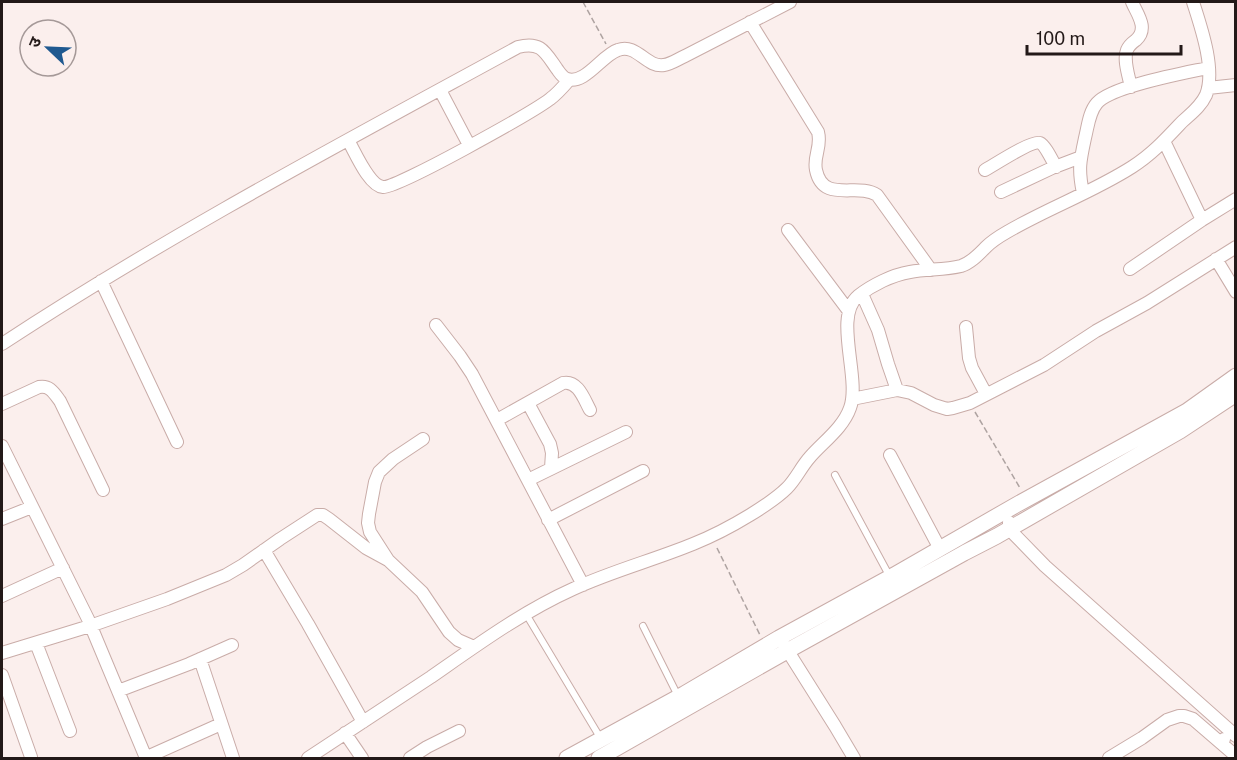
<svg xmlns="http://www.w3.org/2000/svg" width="1237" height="760" viewBox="0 0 1237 760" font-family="'Public Sans','Noto Sans Devanagari',sans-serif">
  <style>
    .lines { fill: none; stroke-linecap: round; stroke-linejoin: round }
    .service-casing { stroke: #c9aca8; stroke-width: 8 }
    .minor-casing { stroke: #c9aca8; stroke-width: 14 }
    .tertiary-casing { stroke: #c9aca8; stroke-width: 17 }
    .path { stroke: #aea3a1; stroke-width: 1.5; stroke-dasharray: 6 3; stroke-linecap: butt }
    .service { stroke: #fff; stroke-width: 6 }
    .minor { stroke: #fff; stroke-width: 12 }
    .tertiary { stroke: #fff; stroke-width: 15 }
  </style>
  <rect width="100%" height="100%" fill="#fbefed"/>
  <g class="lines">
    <defs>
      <path id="service" d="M835 475 890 577
        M526 614 601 739
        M643 626 678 696"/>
      <path id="minor" d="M750 22 818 132C822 147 813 156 816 170 823 204 857 182 877 195L931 270
        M1131 87C1129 77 1123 60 1127 50 1129 45 1132 43 1136 40 1149 28 1137 14 1132 2
        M1208 88 1236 85
        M440 90 469 145
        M348 140C355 152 369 186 383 187 396 189 533 112 550 99 557 94 563 87 569 80
        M1164 141 1202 220
        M985 170C994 165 1032 140 1040 143 1045 145 1053 162 1056 167
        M1001 192 1052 168 1081 157
        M1083 193C1078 169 1080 161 1085 138 1088 126 1089 112 1097 103 1112 86 1185 73 1208 68
        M788 230 848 310
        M1216 259 1236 292
        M1130 269 1202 220 1236 199
        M101 281 177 442
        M862 294 878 330 888 364 897 390
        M436 325 460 356 472 374 583 585
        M966 327 969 358 972 368 986 394
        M2 344C168 235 344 142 518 47 541 41 545 52 557 69 560 73 562 77 567 79 585 85 602 55 618 50 637 43 646 68 664 65 671 64 678 59 685 56L790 2
        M852 399 897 390 911 393 934 405 947 409 953 408 970 403 1044 365 1096 331 1147 303 1236 247
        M528 403 550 444 552 453 551 468
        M2 404 39 387C50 385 54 393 60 401L103 490
        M497 420 563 383C578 380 584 399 590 410
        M423 439 393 459 379 472 375 482 369 514 368 523 370 532 388 560 422 592 449 632 458 640 474 647
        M2 446 88 619 146 758
        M890 455 940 549
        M528 480 626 432
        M2 519 32 507
        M548 520 643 471
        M1009 522V529L1045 566 1236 736
        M264 550 308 624 363 722
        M2 596 63 568
        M36 643 70 731
        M784 645 835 726 854 758
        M2 653 90 626 167 599 226 575 243 565 280 539 317 515H323L329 519 366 548 388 560
        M200 659 233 758
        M2 675 31 757
        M118 691 189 664 232 645
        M345 733 362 758
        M1224 739 1222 744 1236 756
        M145 758 221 724
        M308 758C349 731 390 704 431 677 477 645 522 612 573 589 612 571 654 560 693 544 713 536 732 526 750 515 763 507 776 499 787 488 796 479 801 467 810 457 823 442 843 428 850 408 861 378 833 317 858 296 872 285 892 275 910 272 927 269 945 270 961 266 971 263 979 254 986 247 992 241 1000 236 1007 232 1048 208 1093 192 1132 167 1151 155 1165 140 1180 124 1189 115 1200 108 1206 95 1216 70 1201 27 1193 2
        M410 758 427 747 459 731
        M1109 758 1142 738 1167 720 1179 716H1184L1193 719 1222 744"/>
      <path id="tertiary" d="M567 758 684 694 779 638 896 574 1016 505 1187 411 1236 376
        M599 758 787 651 964 553 997 536 1180 431 1236 394"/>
    </defs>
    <use href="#service" class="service-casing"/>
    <use href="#minor" class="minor-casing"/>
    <use href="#tertiary" class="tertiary-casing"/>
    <path class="path" d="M583 2 606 44
      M975 412 1020 488
      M717 548 760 635"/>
    <use href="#service" class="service"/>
    <use href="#minor" class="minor"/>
    <use href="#tertiary" class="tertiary"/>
  </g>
  <rect width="1237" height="760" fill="none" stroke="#231918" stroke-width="6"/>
  <g transform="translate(48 48) rotate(293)"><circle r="28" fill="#fbefed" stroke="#a59998" stroke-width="1.5"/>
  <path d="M0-4.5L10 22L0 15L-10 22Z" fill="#1f5990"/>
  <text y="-9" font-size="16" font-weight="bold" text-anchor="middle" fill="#231918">उ</text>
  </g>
  <path d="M1027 45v9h154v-9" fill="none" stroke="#231918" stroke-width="3"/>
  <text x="1036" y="45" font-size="18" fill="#231918" stroke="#fbefed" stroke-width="4.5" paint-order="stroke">100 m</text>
</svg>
